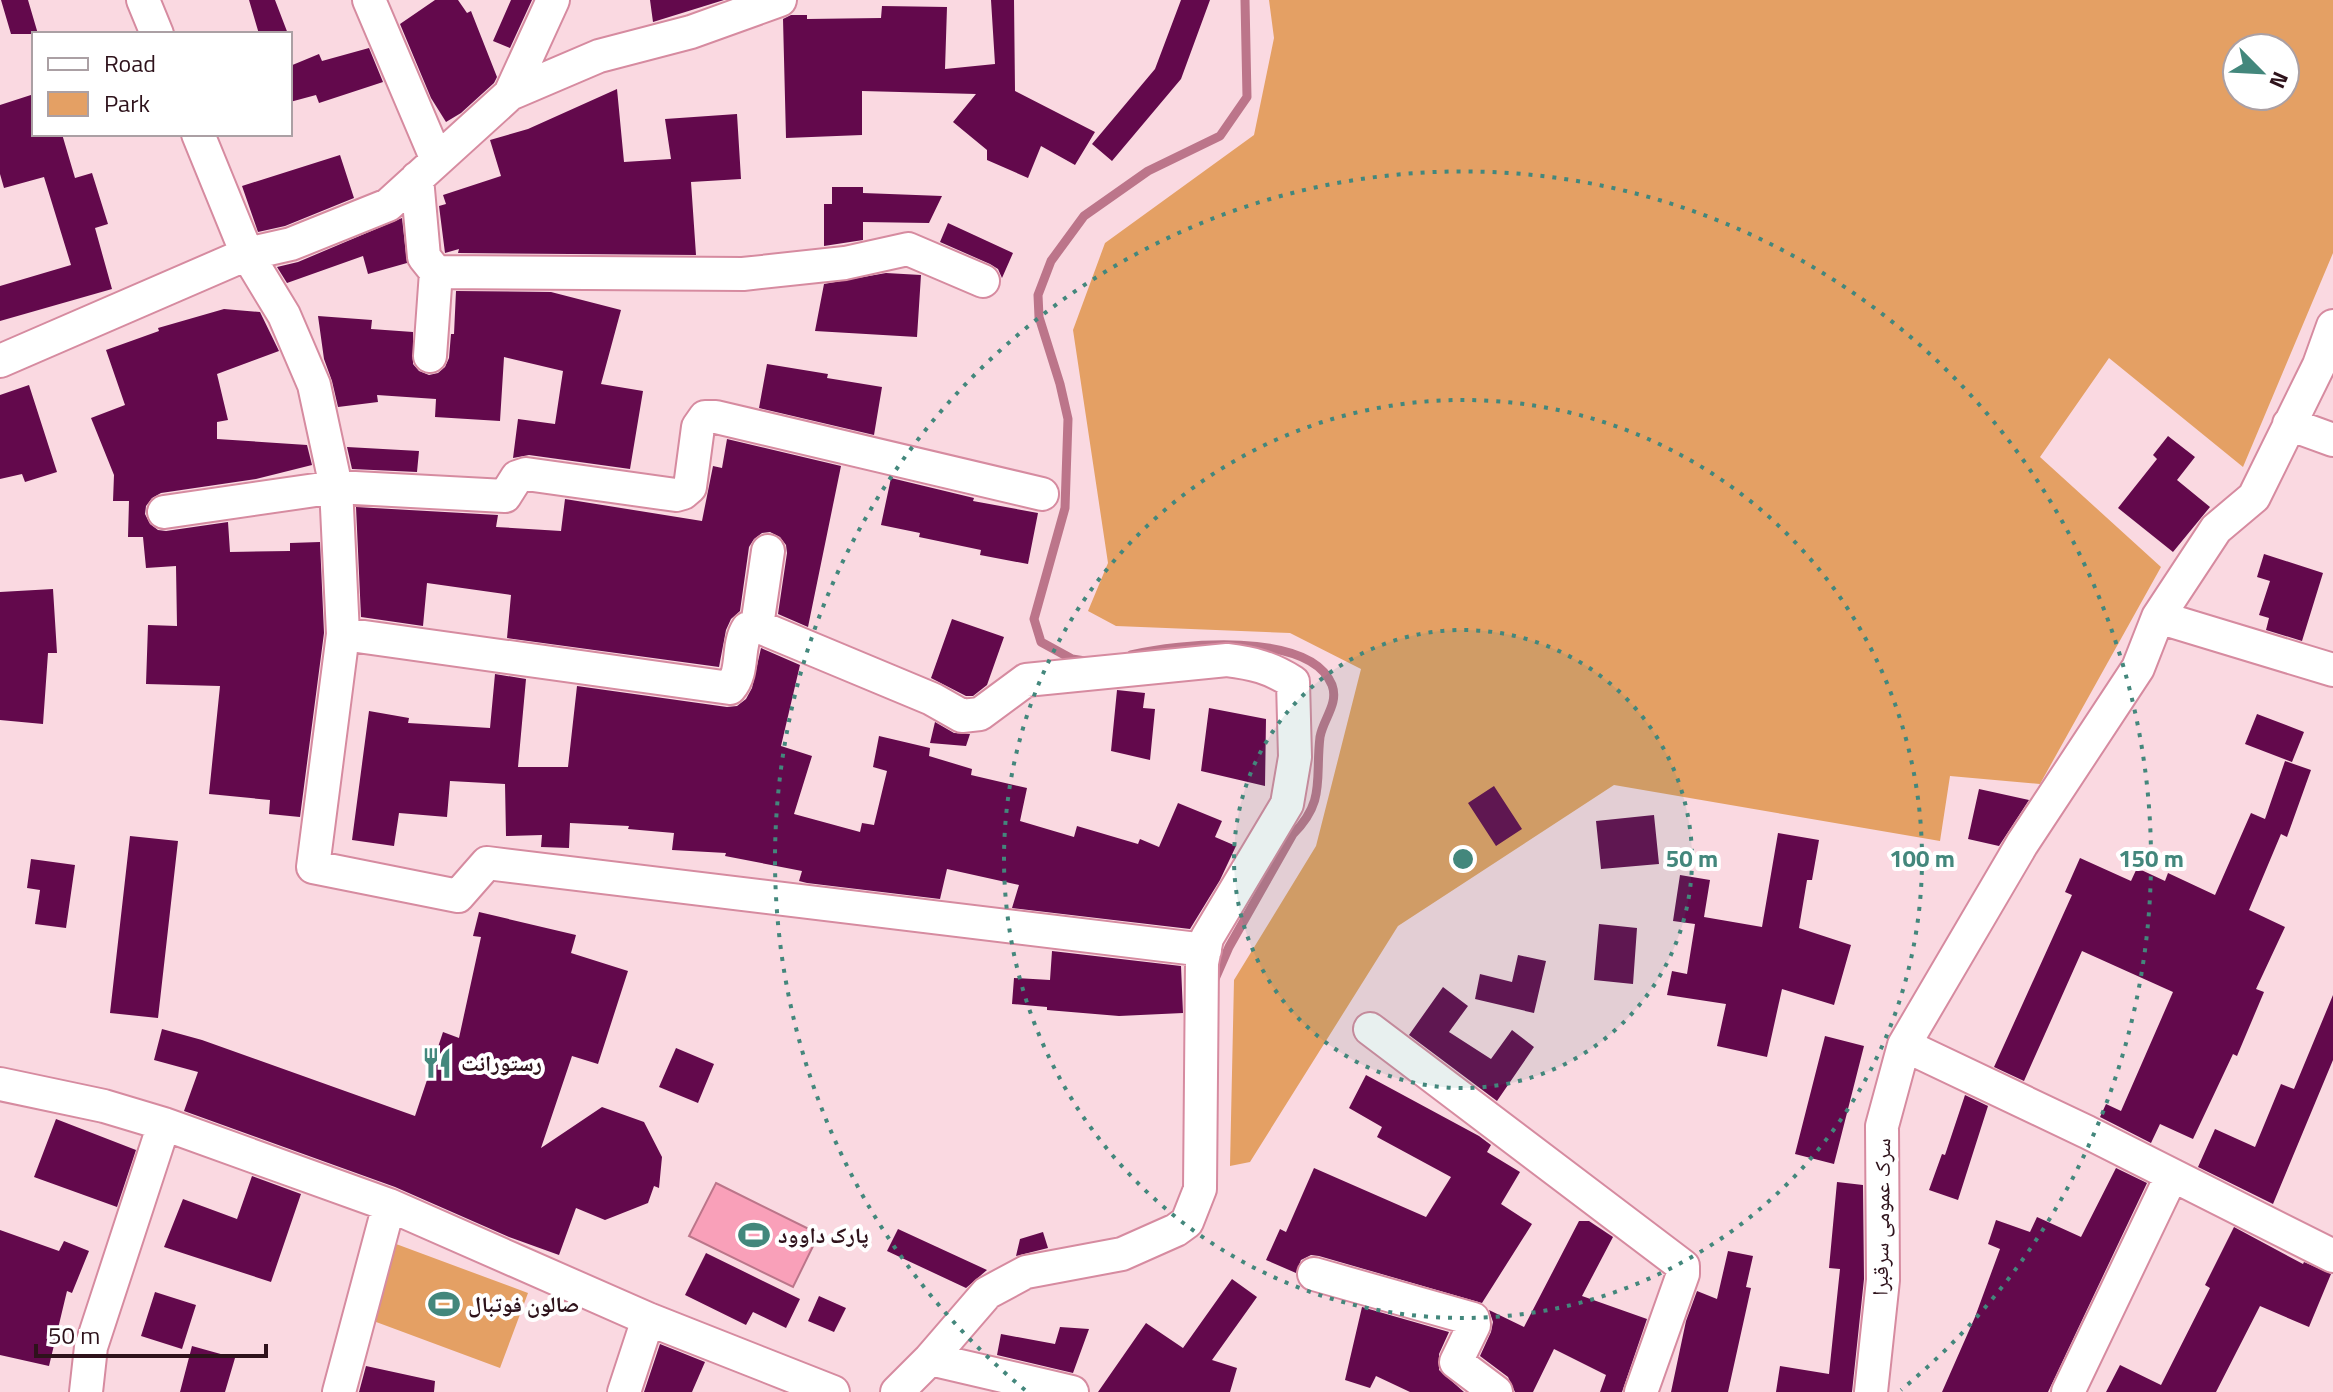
<svg xmlns="http://www.w3.org/2000/svg" width="2333" height="1392" viewBox="0 0 2333 1392" font-family="'Titillium Web','Noto Naskh Arabic',sans-serif">
  <style>
    .green { fill: #e4a064; fill-rule: evenodd }
    .water { fill: #f9a0b9; stroke: #bc758a; stroke-width: 2 }
    .lines { fill: none; stroke-linecap: round; stroke-linejoin: round }
    .stream { stroke: #bc758a; stroke-width: 9 }
    .building { fill: #63094c }
    .minor-casing { stroke: #d68ba0; stroke-width: 36 }
    .minor { stroke: #fff; stroke-width: 32 }
    .ring { fill: none; stroke: #43877c; stroke-width: 4; stroke-dasharray: 4 8 }
    .labels { text-anchor: middle; dominant-baseline: central; stroke-width: 8; stroke-linejoin: round; paint-order: stroke }
    .poi-label { font-size: 22px; font-weight: bold; fill: #2e121b; stroke: #fff; text-anchor: start }
    .street-label { font-size: 22px; fill: #2e121b; stroke: #fff }
    .centre { fill: #43877c; stroke: #fff; stroke-width: 4 }
    .ring-label { font-size: 24px; text-anchor: middle; font-weight: bold; fill: #43877c; stroke: #fff; stroke-width: 8; stroke-linejoin: round; paint-order: stroke }
  </style>
  <rect width="100%" height="100%" fill="#fad9e1"/>
  <path class="green" d="M1269 0H2333V253L2243 467 2109 358 2040 457 2161 567 2040 784 1950 776 1940 841 1614 785 1398 926 1250 1162 1230 1166 1234 980 1316 846 1361 669 1290 633 1116 626 1088 611 1108 563 1073 330 1105 243 1254 135 1274 38ZM2237 48H2285V96H2237Z
    M388 1241 528 1293 500 1368 360 1316Z"/>
  <path class="water" d="M716 1183 819 1234 793 1287 689 1236Z"/>
  <g class="lines">
    <path class="stream" d="M1131 655C1177 644 1310 630 1332 685 1339 704 1323 719 1320 737 1315 779 1326 801 1293 834L1229 947 1215 979
      M1085 661 1072 659 1041 642 1034 619 1065 508 1068 419 1060 384 1039 317 1038 295 1051 261 1084 216 1148 171 1220 136 1247 97 1245 0"/>
  </g>
  <path class="building" d="M1 0H28L38 34H11Z
    M249 0H275L288 34H259Z
    M435 0H458L467 13 471 11 497 77 494 83 461 113 446 122 431 98 400 24Z
    M511 0H532L510 48 493 41Z
    M650 0H724L653 22Z
    M991 0H1014L1015 91 1095 132 1075 165 1041 146 1028 178 987 160V150L953 122 976 94 862 91V135L786 138 783 19 791 15H807V19L881 18 882 6 947 7 945 69 995 64Z
    M1181 0H1210L1181 79 1112 161 1092 144 1155 69Z
    M369 48 383 82 319 103 316 95 290 102V66L319 54 322 61Z
    M617 89 624 162 671 159 665 119 737 114 741 179 691 182 696 255 458 253 459 249 445 253 439 206 446 204 443 195 501 176 490 140 528 129Z
    M34 94V134H62L75 178 92 173 108 224 95 228 112 289 0 321V286L71 265 44 177 4 188 0 174V105Z
    M340 155 354 198 285 226 258 232 242 186Z
    M832 187H863V193L942 196 929 223 863 222V240L824 246V204H832Z
    M402 218 407 263 368 274 363 256 287 283 277 267 298 262Z
    M948 223 1013 253 1002 278 998 269 990 264 940 242Z
    M886 273 921 275 917 337 815 331 824 284Z
    M456 291 551 292 621 310 601 384 643 391 630 469 529 455 513 458 518 419 555 424 563 371 504 357 500 421 435 417 436 399 377 395 378 402 338 407 332 381 324 359 318 316 372 320 371 329 413 332V364L419 371 429 375 438 373 445 367 449 358 451 334H454Z
    M224 309 260 312 279 351 217 374 228 420 217 422V439L307 445 312 465 256 479 161 493 152 498 146 506 145 514 150 524 158 530 166 531 228 522 230 552 290 551V543L320 542 324 633 300 817 269 814 270 800 209 794 220 686 146 684 148 625 177 626 176 566 146 568 143 537H128L129 501H113L114 475 91 418 125 405 106 350 159 331 158 328Z
    M767 364 828 374 827 378 882 387 874 435 759 408Z
    M29 385 57 472 25 482 22 474 0 479V395Z
    M2168 436 2195 457 2177 480 2210 507 2173 552 2118 508 2157 459 2153 455Z
    M727 439 841 466 808 627 778 614 787 553 786 545 780 537 770 532 762 533 754 539 749 547 740 611 731 619 726 630 719 667 507 638 511 595 427 583 423 626 361 617 356 507 498 515 496 527 561 531 565 499 702 521 713 466 722 468Z
    M347 447 419 451 417 472 352 469Z
    M891 478 974 498 973 501 1038 513 1028 564 980 555 981 550 919 537 920 533 881 525Z
    M2264 554 2323 573 2302 641 2266 630 2269 618 2259 615 2270 581 2257 577Z
    M53 589 57 653H48L43 724 0 720V592Z
    M952 619 1004 637 987 685 973 696H966L931 678Z
    M761 648 800 665 781 746 812 756 794 814 860 832 862 823 874 825 887 771 873 767 879 736 930 748 929 756 972 769 971 775 1027 788 1020 821 1074 837 1077 826 1138 844 1140 839 1159 847 1178 803 1222 821 1215 837 1236 846 1220 880 1190 929 1012 908 1019 885 947 869 940 899 807 883 799 881 802 871 725 856 726 853 672 850 674 833 628 829 629 826 570 823 569 848 541 847 542 835 506 836 505 784 450 781 447 817 399 813 394 846 352 840 369 711 409 718 408 723 490 728 495 674 526 679 518 767H568L577 686 727 707 737 706 746 699 752 688Z
    M1117 690 1145 693 1143 708 1155 709 1150 760 1111 751Z
    M1209 708 1266 719 1265 786 1201 771Z
    M2257 714 2304 732 2292 762 2245 744Z
    M935 722 954 733 970 734 966 746 930 743Z
    M2285 761 2311 770 2287 837 2281 834 2249 910 2285 927 2256 989 2264 992 2237 1056 2233 1054 2193 1139 2160 1124 2151 1143 2100 1117 2106 1104 2121 1111 2173 992 2082 951 2024 1081 1994 1067 2072 895 2065 892 2080 858 2131 881 2137 868 2165 881 2168 873 2215 895 2251 813 2265 819Z
    M1494 786 1522 829 1496 846 1468 803Z
    M1979 789 2029 800 1999 846 1968 839Z
    M1654 815 1659 864 1601 869 1596 821Z
    M1778 833 1819 840 1812 880H1807L1799 928 1851 945 1834 1005 1782 989 1767 1057 1717 1046 1726 1004 1667 995 1672 971 1687 974 1695 924 1673 921 1680 875 1710 880 1704 917 1762 927Z
    M130 836 178 841 158 1018 110 1013Z
    M31 859 75 865 66 928 35 924 40 890 27 888Z
    M479 912 576 935 571 953 628 971 598 1064 572 1056 541 1148 602 1107 644 1122 662 1157 659 1188 654 1186 648 1203 605 1220 576 1208 559 1255 509 1237 395 1187 184 1111 198 1072 154 1060 162 1029 202 1040 415 1116 443 1032 459 1038 481 937 473 936Z
    M1599 924 1637 928 1633 984 1594 980Z
    M1052 951 1181 966 1183 1013 1119 1016 1047 1010V1007L1012 1004 1014 978 1050 980Z
    M1518 955 1546 961 1534 1013 1475 999 1480 974 1512 982Z
    M1443 987 1468 1006 1449 1032 1491 1059 1512 1030 1534 1047 1497 1101 1409 1035Z
    M2333 995V1060L2273 1204 2198 1167 2215 1129 2255 1147 2281 1084 2294 1089Z
    M1825 1036 1864 1046 1834 1164 1795 1154Z
    M676 1048 714 1064 698 1103 659 1087Z
    M1366 1075 1479 1136 1491 1145 1487 1152 1520 1172 1501 1204 1532 1224 1482 1303 1319 1256 1311 1255 1301 1260 1296 1273 1266 1260 1280 1229 1286 1232 1314 1168 1426 1217 1451 1177 1377 1137 1382 1127 1349 1108Z
    M1965 1095 1988 1106 1958 1200 1929 1190 1942 1154 1945 1155Z
    M56 1119 136 1150 117 1207 34 1177Z
    M2116 1168 2147 1183 2048 1392H1942L1975 1317 2000 1249 1988 1244 1996 1220 2030 1232 2037 1217 2081 1237Z
    M252 1176 301 1194 271 1282 164 1247 183 1199 237 1219Z
    M1837 1182 1863 1185 1864 1279 1852 1392H1776L1780 1366 1829 1374 1840 1269 1829 1268Z
    M1579 1221H1589L1613 1237 1582 1296 1647 1319 1622 1392H1600L1606 1375 1554 1349 1533 1392H1515L1508 1377 1480 1356 1491 1332 1493 1322 1489 1310 1524 1327Z
    M2234 1227 2303 1264 2304 1262 2331 1274 2309 1327 2260 1306 2216 1392H2106L2120 1365 2161 1385 2210 1288 2205 1285Z
    M898 1229 987 1270 966 1288 887 1251Z
    M0 1230 59 1251 64 1241 89 1251 72 1293 67 1291 49 1366 0 1355Z
    M1043 1232 1048 1248 1016 1256 1020 1239Z
    M1728 1251 1753 1256 1746 1287 1751 1288 1728 1392H1671L1686 1321 1697 1291 1717 1299Z
    M706 1253 800 1299 786 1328 753 1312 746 1325 685 1295Z
    M1232 1279 1257 1297 1212 1360 1237 1368 1230 1392H1098L1146 1323 1183 1348Z
    M155 1292 196 1305 182 1349 141 1336Z
    M819 1296 846 1308 834 1332 808 1321Z
    M1362 1307 1449 1332 1439 1354V1370L1464 1392H1410L1376 1376 1370 1388 1345 1380Z
    M1060 1327 1089 1329 1073 1373 997 1355 1001 1334 1055 1344Z
    M660 1344 705 1362 692 1392H644Z
    M192 1346 235 1358 225 1392H180Z
    M366 1366 435 1381 434 1392H359Z"/>
  <g class="lines">
    <defs>
      <path id="minor" d="M143 0 157 34
        M369 0 437 160
        M510 94 553 0
        M198 134 247 254 284 315 314 385 336 487 343 634 313 867 458 896 487 863 1205 950
        M417 178 424 257 436 272 430 356
        M436 272 743 274 845 263 908 249 983 281
        M0 361 247 254 291 244 388 205 510 94 599 56 691 32 780 0
        M2289 424 2333 440
        M164 512 336 487 505 496 517 477 526 474 676 495 683 493 690 487 698 427 705 417H716L1042 494
        M2158 617 2333 670
        M757 626 768 551
        M343 634 730 688C745 671 736 646 748 628L757 626 932 699 962 716 980 714 1026 680 1227 660C1253 663 1271 668 1293 682L1295 757 1287 804 1207 938 1202 963 1200 1189 1187 1222 1176 1230 1122 1254 1026 1272 987 1293 930 1359 897 1392
        M1370 1029 1683 1266V1274L1641 1392
        M1904 1045 2087 1132 2333 1256
        M0 1084 104 1106 164 1124 389 1205 648 1319 833 1392
        M1314 1274 1473 1319 1474 1325 1456 1362 1496 1392
        M930 1359 1072 1392
        M86 1392 91 1347 164 1124
        M339 1392 389 1205
        M624 1392 648 1319
        M1871 1392 1883 1280 1882 1126 1904 1045 2022 844 2138 668 2158 617 2216 529 2254 497 2319 365 2333 326
        M2068 1392 2171 1177"/>
    </defs>
    <use href="#minor" class="minor-casing"/>
    <use href="#minor" class="minor"/>
  </g>
  <circle cx="1463" cy="859" r="229" fill="#43877c" fill-opacity=".12"/>
  <g class="ring">
    <circle cx="1463" cy="859" r="229"/>
    <circle cx="1463" cy="859" r="459"/>
    <path d="M1025 1390A688 688 0 1 1 1901 1390"/>
  </g>
  <defs>
    <symbol id="restaurant-bare" viewBox="-9 -9 18 18"><path d="M-5-6h1v4h1v-4h1v4h1v-4h1v5L-1.5 .5V6h-2V.5L-5-1ZM5-6V6H3V1.5H1.5Q1.5-4 5-6Z" fill="#43877c" stroke="#fff" stroke-width="2.5" paint-order="stroke"/></symbol>
    <symbol id="stadium-bare" viewBox="-9 -9 18 18"><path d="M0-5a6.5 5 0 1 0 0 10a6.5 5 0 1 0 0-10ZM-3.5-1.8h7v3.6h-7Z" fill="#43877c" stroke="#fff" stroke-width="2.5" paint-order="stroke"/></symbol>
  </defs>
  <g fill-rule="evenodd">
    <use href="#restaurant-bare" x="415" y="1041" width="44" height="44"/>
    <use href="#stadium-bare" x="732" y="1213" width="44" height="44"/>
    <use href="#stadium-bare" x="422" y="1282" width="44" height="44"/>
  </g>
  <g class="labels">
    <g class="poi-label">
      <text x="461" y="1063">رستورانت</text>
      <text x="778" y="1235">پارک داوود</text>
      <text x="468" y="1304">صالون فوتبال</text>
    </g>
    <g class="street-label">
      <text transform="translate(1881 1217) rotate(-89)">سرک عمومی سرقبرا</text>
    </g>
  </g>
  <circle cx="1463" cy="859" r="12" class="centre"/>
  <g class="ring-label">
    <text x="1692" y="867">50 m</text>
    <text x="1922" y="867">100 m</text>
    <text x="2151" y="867">150 m</text>
  </g>
  <rect x="32" y="32" width="260" height="104" fill="#ffffff" stroke="#aba0a4" stroke-width="2"/>
  <rect x="48" y="58" width="40" height="12" fill="#ffffff" stroke="#aba0a4" stroke-width="2"/>
  <text x="104" y="72" font-size="24" fill="#2e121b">Road</text>
  <rect x="48" y="92" width="40" height="24" fill="#e4a064" stroke="#aba0a4" stroke-width="2"/>
  <text x="104" y="112" font-size="24" fill="#2e121b">Park</text>
  <g transform="translate(2261 72) rotate(114)"><circle r="38" fill="#ffffff" stroke="#aba0a4" stroke-width="2"/>
  <path d="M0-6L14 30L0 20L-14 30Z" fill="#43877c"/>
  <text y="-12" font-size="22" font-weight="bold" text-anchor="middle" fill="#2e121b">N</text>
  </g>
  <path d="M36 1344v12h230v-12" fill="none" stroke="#2e121b" stroke-width="4"/>
  <text x="48" y="1344" font-size="24" fill="#2e121b" stroke="#ffffff" stroke-width="6" paint-order="stroke">50 m</text>
</svg>
